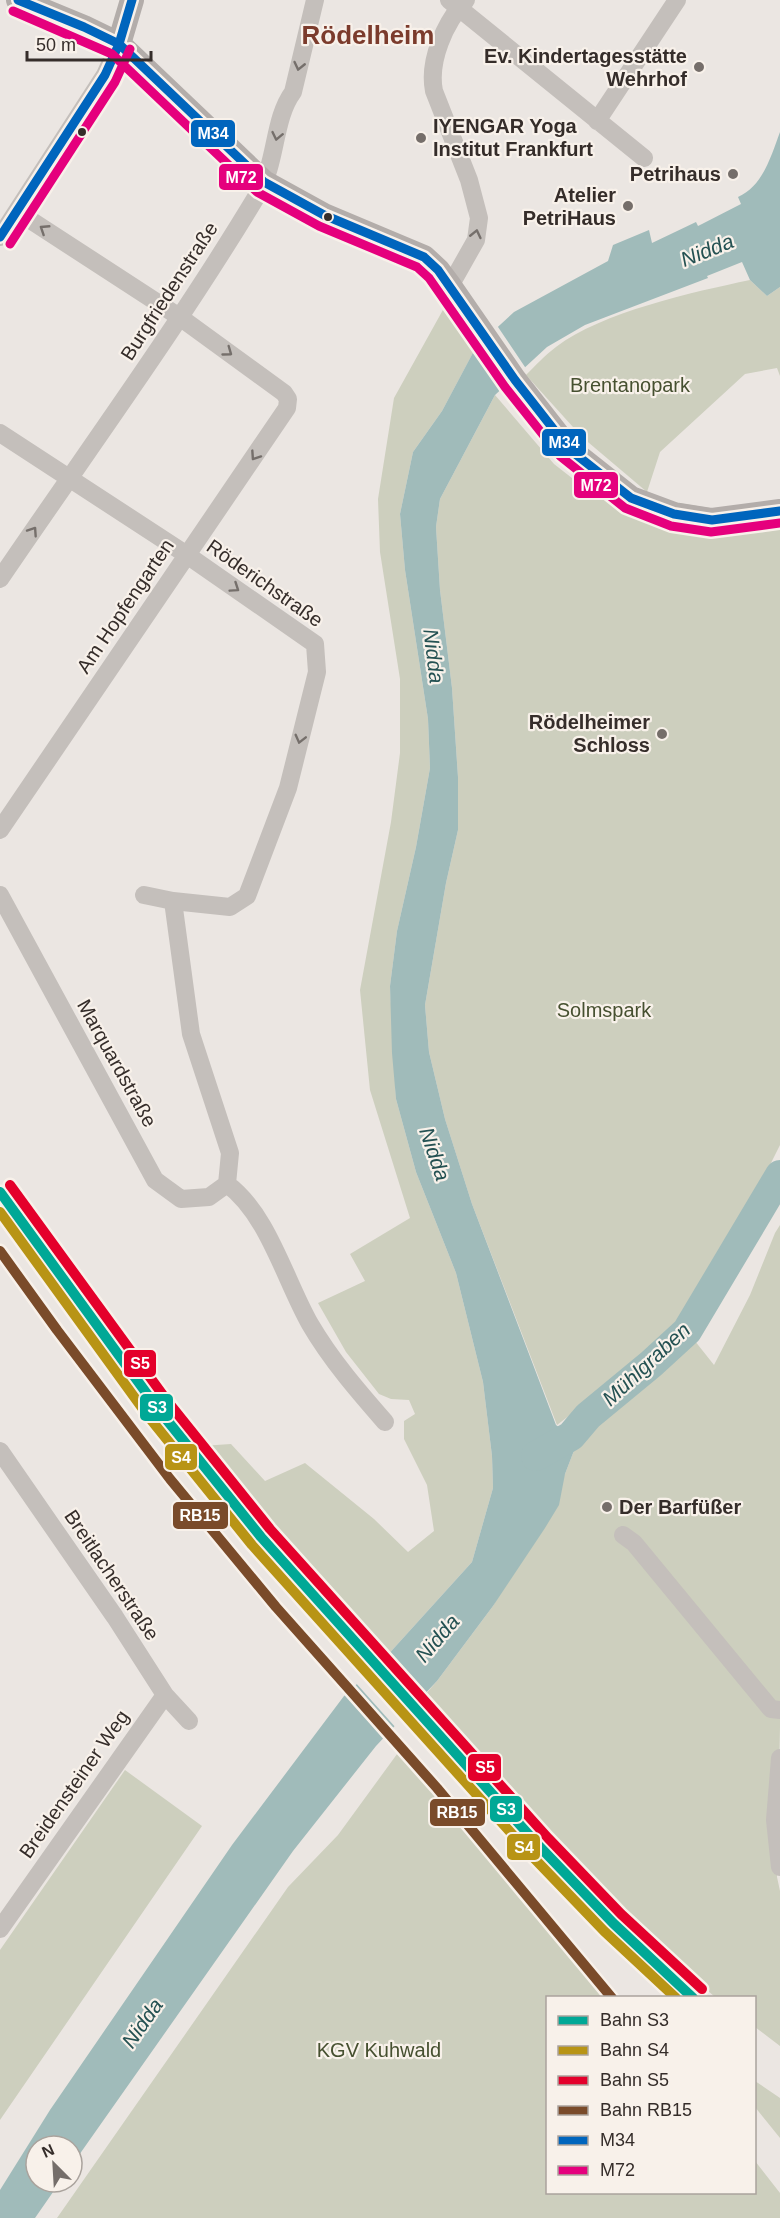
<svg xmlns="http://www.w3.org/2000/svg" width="780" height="2218" viewBox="0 0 780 2218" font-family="Arial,sans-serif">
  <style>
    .green { fill: #cdcfbe }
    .water { fill: #a0bbba }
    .pier { fill: #ebe6e2 }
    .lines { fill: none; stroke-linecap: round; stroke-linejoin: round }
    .river { stroke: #a0bbba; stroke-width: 30 }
    .minor { stroke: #c4bfbb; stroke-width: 18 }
    .major { stroke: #b3adaa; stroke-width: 24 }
    .bus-1-casing { stroke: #f8f1ea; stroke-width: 14 }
    .bus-2-casing { stroke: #f8f1ea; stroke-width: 14 }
    .bus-1 { stroke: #0065bd; stroke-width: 9 }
    .bus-2 { stroke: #e5007d; stroke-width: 9 }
    .rail-1-casing { stroke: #f8f1ea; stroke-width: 15 }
    .rail-2-casing { stroke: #f8f1ea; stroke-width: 15 }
    .rail-3-casing { stroke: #f8f1ea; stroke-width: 15 }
    .rail-4-casing { stroke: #f8f1ea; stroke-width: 15 }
    .rail-1 { stroke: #00a896; stroke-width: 10 }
    .rail-2 { stroke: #b89415; stroke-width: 10 }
    .rail-3 { stroke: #e4002b; stroke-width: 10 }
    .rail-4 { stroke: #7a4b2a; stroke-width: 10 }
    .oneway { stroke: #756f6b }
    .poi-dot { fill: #756e6a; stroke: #f8f1ea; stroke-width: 2 }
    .bus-dot { fill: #352d2a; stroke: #f8f1ea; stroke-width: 2 }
    .labels { text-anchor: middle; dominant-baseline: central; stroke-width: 4.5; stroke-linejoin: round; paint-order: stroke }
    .poi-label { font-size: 20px; font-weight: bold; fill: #352d2a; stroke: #f8f1ea; text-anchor: end }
    .street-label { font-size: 20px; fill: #352d2a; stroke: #f8f1ea }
    .park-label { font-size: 20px; fill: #465030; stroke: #f8f1ea }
    .water-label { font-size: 21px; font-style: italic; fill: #245152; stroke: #f8f1ea }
    .district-label { font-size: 26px; font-weight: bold; fill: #7b3b2c; stroke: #f8f1ea }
    .line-badge { stroke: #f8f1ea; stroke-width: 2 }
    .badge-label { font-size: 16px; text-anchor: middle; font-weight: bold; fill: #fff }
  </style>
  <rect width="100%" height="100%" fill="#ebe6e2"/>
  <path class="green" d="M750 280 767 296 780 287V376L777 368 745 374 660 452 647 492 582 437 526 375C535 366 545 355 556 347 602 312 693 292 750 280Z
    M444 308 475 349 442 411 413 452 400 514 405 570 428 719 430 768 416 847 397 931 390 986 396 1099 416 1172 456 1273 483 1382 492 1456 493 1488 472 1562 385 1658 361 1627 350 1620 349 1623 201 1446 231 1444 265 1481 305 1463 374 1519 408 1552 434 1531 427 1485 404 1439V1421L415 1414 409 1400 391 1399 379 1394 346 1352 318 1303 365 1281 350 1254 410 1218 370 1090 360 990 391 822 400 753V679L380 552 378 499 394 398Z
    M495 395 554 464 595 496 653 499 780 519V1145L692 1321 557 1425 472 1204 445 1119 429 1052 425 1005 446 883 458 830V777L452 688 440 590 436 527 440 499Z
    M780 1225V1727L777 1877 780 1891V2046L755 2027 754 1998 715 1997 621 1915 532 1817 456 1727 424 1696 437 1681 493 1606 565 1474 575 1448 651 1364 687 1331 714 1365 750 1295 775 1233Z
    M400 1750 511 1875 606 1989 616 1997 548 1998V2192H754L755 2161 780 2193V2218H57L288 1887 338 1835Z
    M125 1770 202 1826 0 2120V1950Z
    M755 2081 780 2098V2138L755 2107Z"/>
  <path class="water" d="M780 132V287L767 296 750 280 742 262 707 276 708 278 585 325 547 347 495 395 440 499 436 527 440 590 452 688 458 777V830L446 883 425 1005 429 1052 445 1119 472 1204 556 1425 571 1436 575 1448 565 1474 559 1505 545 1528 493 1606 437 1681 376 1746 293 1851 72 2165V2146H36V2182H60L35 2218H0V2190L50 2110 232 1845 344 1696 385 1658 472 1562 493 1488 492 1456 483 1382 456 1273 416 1172 396 1099 392 1053 390 986 397 931 416 847 430 768 428 719 405 570 400 514 413 452 442 411 476 347 514 312 608 261 613 245 649 230 652 243 696 222 698 226 702 224 741 204 738 197C763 186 771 156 780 132Z"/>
  <path class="pier" d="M496 324 527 370 503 390 473 346Z
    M378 1661 419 1705 397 1729 355 1682Z"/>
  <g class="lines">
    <path class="river" d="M536 1456 571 1436 588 1416 651 1364 687 1331 780 1175"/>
    <path class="minor" d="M449 0 644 158
      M597 121 677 0
      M0 237 105 75 119 44
      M450 286 476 240 479 218 469 180 434 91C428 61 445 22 466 0
      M0 433 187 555 315 644 317 672 288 788 247 896 230 907 173 901 191 1034 230 1153 227 1184 209 1197 181 1199 155 1180 0 895
      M0 579C87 451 178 327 258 194 277 163 273 119 293 92L315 0
      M0 830 287 408 288 399 284 393 181 318 18 212
      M144 895 173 901
      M227 1184C268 1214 285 1280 310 1324 331 1360 358 1391 385 1422
      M0 1451 115 1617 165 1695 189 1721
      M623 1535 634 1543 771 1709 780 1710
      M780 1758 775 1820 780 1867
      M0 1929 165 1695"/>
    <path class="major" d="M18 0 84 27 119 44 264 182 324 215 424 257 438 270 450 286 515 380 569 449 631 498 674 514 712 520 780 511
      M119 44 132 0"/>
    <defs>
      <path id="bus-1" d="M18 0 84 27 119 44 264 182 324 215 424 257 438 270 515 380 569 449 631 498 674 514 712 520 780 511
        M0 237 105 75 119 44 132 0"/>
      <path id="bus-2" d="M13 11 112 54 257 192 319 226 417 267 429 278 505 387 560 456 625 508 671 526 711 532 780 523
        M10 244 115 82 130 49"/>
    </defs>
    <use href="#bus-1" class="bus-1-casing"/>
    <use href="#bus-2" class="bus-2-casing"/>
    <use href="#bus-1" class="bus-1"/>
    <use href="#bus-2" class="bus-2"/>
    <defs>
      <path id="rail-1" d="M0 1192 158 1409 261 1537 539 1846 613 1923 693 1998"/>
      <path id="rail-2" d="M0 1212 148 1416 252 1545 530 1854 604 1931 676 1998"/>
      <path id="rail-3" d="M10 1185 168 1402 270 1529 548 1838 621 1914 702 1989"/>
      <path id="rail-4" d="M0 1251 57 1330 170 1479 276 1607 437 1788 612 1998"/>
    </defs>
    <use href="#rail-1" class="rail-1-casing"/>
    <use href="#rail-2" class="rail-2-casing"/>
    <use href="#rail-3" class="rail-3-casing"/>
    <use href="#rail-4" class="rail-4-casing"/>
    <use href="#rail-1" class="rail-1"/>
    <use href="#rail-2" class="rail-2"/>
    <use href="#rail-3" class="rail-3"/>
    <use href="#rail-4" class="rail-4"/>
  </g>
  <defs><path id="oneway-chevron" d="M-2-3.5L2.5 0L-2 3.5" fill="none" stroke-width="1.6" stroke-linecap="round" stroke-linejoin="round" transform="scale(1.5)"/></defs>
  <g class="oneway">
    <use href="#oneway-chevron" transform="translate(299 66) rotate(103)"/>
    <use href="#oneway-chevron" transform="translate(277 136) rotate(102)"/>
    <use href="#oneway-chevron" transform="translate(44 229) rotate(-147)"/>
    <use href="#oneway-chevron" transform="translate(476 234) rotate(-77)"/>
    <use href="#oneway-chevron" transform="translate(228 352) rotate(36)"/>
    <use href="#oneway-chevron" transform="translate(255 456) rotate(124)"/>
    <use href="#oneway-chevron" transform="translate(33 531) rotate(-56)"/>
    <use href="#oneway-chevron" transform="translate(235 588) rotate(34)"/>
    <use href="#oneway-chevron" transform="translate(300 739) rotate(104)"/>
  </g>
  <g class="poi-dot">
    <circle cx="699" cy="67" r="6"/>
    <circle cx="421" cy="138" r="6"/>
    <circle cx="733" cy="174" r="6"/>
    <circle cx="628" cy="206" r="6"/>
    <circle cx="662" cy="734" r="6"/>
    <circle cx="607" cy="1507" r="6"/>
  </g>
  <g class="bus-dot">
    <circle cx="82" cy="132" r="5"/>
    <circle cx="328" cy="217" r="5"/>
  </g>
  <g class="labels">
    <g class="poi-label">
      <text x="687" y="56">Ev. Kindertagesstätte<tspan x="687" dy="23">Wehrhof</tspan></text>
      <text x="433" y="126" text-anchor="start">IYENGAR Yoga<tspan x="433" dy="23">Institut Frankfurt</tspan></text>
      <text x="721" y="174">Petrihaus</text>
      <text x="616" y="195">Atelier<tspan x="616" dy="23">PetriHaus</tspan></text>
      <text x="650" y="722">Rödelheimer<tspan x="650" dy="23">Schloss</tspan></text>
      <text x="619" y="1507" text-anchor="start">Der Barfüßer</text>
    </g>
    <g class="street-label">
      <text transform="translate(169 291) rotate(-57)">Burgfriedenstraße</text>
      <text transform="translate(265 583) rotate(35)">Röderichstraße</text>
      <text transform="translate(125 606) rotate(-56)">Am Hopfengarten</text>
      <text transform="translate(117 1063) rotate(61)">Marquardstraße</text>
      <text transform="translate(112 1575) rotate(56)">Breitlacherstraße</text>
      <text transform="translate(74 1784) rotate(-55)">Breidensteiner Weg</text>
    </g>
    <g class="park-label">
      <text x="630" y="385">Brentanopark</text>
      <text x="604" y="1010">Solmspark</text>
      <text x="379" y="2050">KGV Kuhwald</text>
    </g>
    <g class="water-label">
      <text transform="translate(707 250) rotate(-22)">Nidda</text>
      <text transform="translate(434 656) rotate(83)">Nidda</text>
      <text transform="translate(435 1154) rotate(71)">Nidda</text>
      <text transform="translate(646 1364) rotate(-43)">Mühlgraben</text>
      <text transform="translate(437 1638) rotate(-49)">Nidda</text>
      <text transform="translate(142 2023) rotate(-55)">Nidda</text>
    </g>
    <g class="district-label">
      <text x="368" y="35">Rödelheim</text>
    </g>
  </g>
  <g class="line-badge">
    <rect x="190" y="119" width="46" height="29" rx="6" fill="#0065bd"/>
    <rect x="218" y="163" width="46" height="28" rx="6" fill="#e5007d"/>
    <rect x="541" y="428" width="46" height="29" rx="6" fill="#0065bd"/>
    <rect x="573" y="471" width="46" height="28" rx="6" fill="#e5007d"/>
    <rect x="123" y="1349" width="34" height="29" rx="6" fill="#e4002b"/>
    <rect x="139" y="1393" width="35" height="29" rx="6" fill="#00a896"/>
    <rect x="164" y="1443" width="34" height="28" rx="6" fill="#b89415"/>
    <rect x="172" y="1501" width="57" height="29" rx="6" fill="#7a4b2a"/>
    <rect x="467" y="1753" width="35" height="29" rx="6" fill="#e4002b"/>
    <rect x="489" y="1795" width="34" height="28" rx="6" fill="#00a896"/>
    <rect x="429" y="1798" width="57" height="29" rx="6" fill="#7a4b2a"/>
    <rect x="506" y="1833" width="35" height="28" rx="6" fill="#b89415"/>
  </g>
  <g class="badge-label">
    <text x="213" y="139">M34</text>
    <text x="241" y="183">M72</text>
    <text x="564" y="448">M34</text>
    <text x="596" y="491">M72</text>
    <text x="140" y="1369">S5</text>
    <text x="157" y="1413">S3</text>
    <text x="181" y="1463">S4</text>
    <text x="200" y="1521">RB15</text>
    <text x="485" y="1773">S5</text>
    <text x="506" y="1815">S3</text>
    <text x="457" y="1818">RB15</text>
    <text x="524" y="1853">S4</text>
  </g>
  <rect x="546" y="1996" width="210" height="198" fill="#f8f1ea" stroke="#aaa39d" stroke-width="1.5"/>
  <rect x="558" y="2016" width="30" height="9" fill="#00a896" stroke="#aaa39d" stroke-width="1.5"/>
  <text x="600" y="2026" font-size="18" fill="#352d2a">Bahn S3</text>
  <rect x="558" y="2046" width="30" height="9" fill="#b89415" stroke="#aaa39d" stroke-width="1.5"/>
  <text x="600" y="2056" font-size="18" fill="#352d2a">Bahn S4</text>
  <rect x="558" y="2076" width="30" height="9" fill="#e4002b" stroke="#aaa39d" stroke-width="1.5"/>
  <text x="600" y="2086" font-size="18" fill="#352d2a">Bahn S5</text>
  <rect x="558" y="2106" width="30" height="9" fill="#7a4b2a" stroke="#aaa39d" stroke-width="1.5"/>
  <text x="600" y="2116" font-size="18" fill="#352d2a">Bahn RB15</text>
  <rect x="558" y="2136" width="30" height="9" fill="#0065bd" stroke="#aaa39d" stroke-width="1.5"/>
  <text x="600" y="2146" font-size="18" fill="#352d2a">M34</text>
  <rect x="558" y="2166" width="30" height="9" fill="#e5007d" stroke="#aaa39d" stroke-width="1.5"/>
  <text x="600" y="2176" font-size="18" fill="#352d2a">M72</text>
  <g transform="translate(54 2164) rotate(336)"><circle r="28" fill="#f8f1ea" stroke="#aaa39d" stroke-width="1.5"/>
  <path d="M0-4.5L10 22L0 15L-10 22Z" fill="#756e6a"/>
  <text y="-9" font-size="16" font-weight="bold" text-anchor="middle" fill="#352d2a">N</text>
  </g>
  <path d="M27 51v9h124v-9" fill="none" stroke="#352d2a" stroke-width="3"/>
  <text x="36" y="51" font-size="18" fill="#352d2a" stroke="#f8f1ea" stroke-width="4.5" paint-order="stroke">50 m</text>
</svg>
